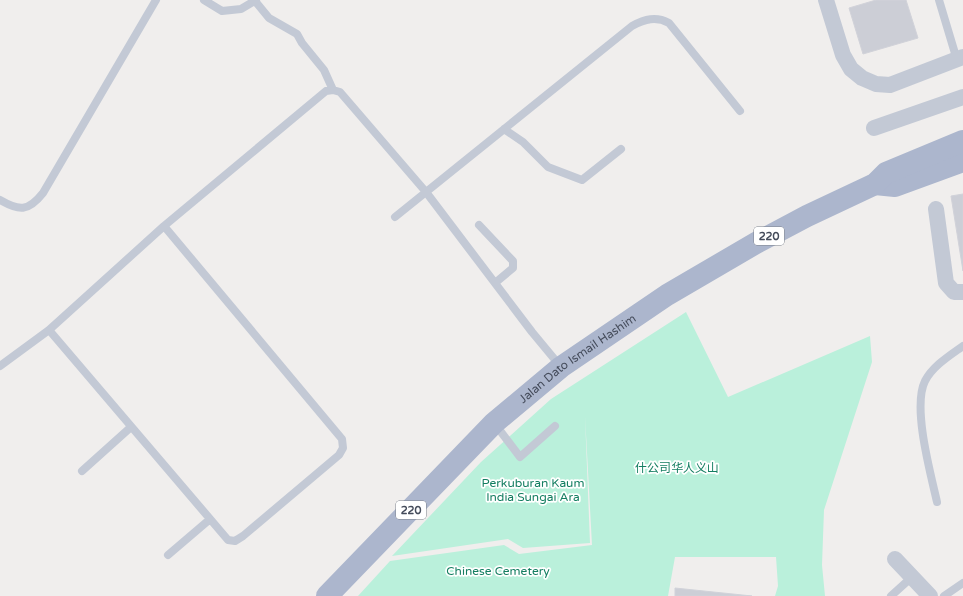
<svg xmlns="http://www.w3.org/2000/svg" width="963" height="596" viewBox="0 0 963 596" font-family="'Varela Round','Noto Sans SC',sans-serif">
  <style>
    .green { fill: #baf0db }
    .building { fill: #ccced6; stroke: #d1d2d9 }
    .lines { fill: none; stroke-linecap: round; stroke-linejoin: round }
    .service { stroke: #c3c9d5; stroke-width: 8 }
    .minor { stroke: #c3c9d5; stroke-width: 16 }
    .primary { stroke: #acb6cd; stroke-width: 22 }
    .labels { text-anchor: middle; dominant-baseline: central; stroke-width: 3.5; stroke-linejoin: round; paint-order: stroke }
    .shield { fill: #fff; stroke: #7d828c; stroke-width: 1 }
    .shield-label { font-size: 11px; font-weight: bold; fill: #454c5b }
    .street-label { font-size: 12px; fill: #454c5b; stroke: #fff }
    .park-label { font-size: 12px; fill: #147e61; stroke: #fff }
  </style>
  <rect width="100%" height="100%" fill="#f0eeed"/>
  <path class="green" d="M686 312 728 397 870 336 872 362 824 510 822 565 825 596H775L778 586 776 557H675L668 596H358L390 561 504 545 519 554 592 545 585 416 590 543 523 548 508 539 392 556 481 462 551 399Z"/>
  <path class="building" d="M876 0H906L918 38 863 54 849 8Z
    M963 194V271L951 196Z
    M675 588 752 596H675Z"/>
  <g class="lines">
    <path class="service" d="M204 0 222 11 241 9 256 0
      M939 0 957 60
      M255 1 269 18 297 34 302 43 324 70 333 90
      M504 129 523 142 548 167 582 180 621 149
      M0 200C19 211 28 212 43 193L156 0
      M395 217 632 26C645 19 656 16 669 23L740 111
      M479 225 513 261V268L495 283
      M49 330 228 540 235 541 243 536 339 455 343 448 342 439 164 226
      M0 366 49 330 164 226 326 91 333 90 340 92 426 192 532 332 561 367
      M495 424 520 457 555 426
      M82 471 131 427
      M937 502C931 475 912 407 925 381 933 366 949 356 963 346
      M168 555 209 520
      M891 596 912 577
      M944 596 963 583"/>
    <path class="minor" d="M826 0 843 55 851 69 862 78 876 84 890 85 963 57
      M874 128 963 97
      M936 209 946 283 954 292H963
      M895 559 930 596"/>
    <g class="primary">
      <path d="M875 184 895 186 963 161"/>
      <path id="s1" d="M327 596 494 423 561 367 667 295 756 243 807 216 875 184 886 173 963 141"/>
    </g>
  </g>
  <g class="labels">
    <g class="shield">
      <rect x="754" y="227" width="30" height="18" rx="3"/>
      <rect x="396" y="501" width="30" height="18" rx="3"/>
    </g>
    <g class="shield-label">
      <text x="769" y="236">220</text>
      <text x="411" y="510">220</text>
    </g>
    <g class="street-label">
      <text stroke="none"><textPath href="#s1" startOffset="346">Jalan Dato Ismail Hashim</textPath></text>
    </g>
    <g class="park-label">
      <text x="677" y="468">什公司华人义山</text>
      <text x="533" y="483">Perkuburan Kaum<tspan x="533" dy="14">India Sungai Ara</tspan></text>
      <text x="498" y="571">Chinese Cemetery</text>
    </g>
  </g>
</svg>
